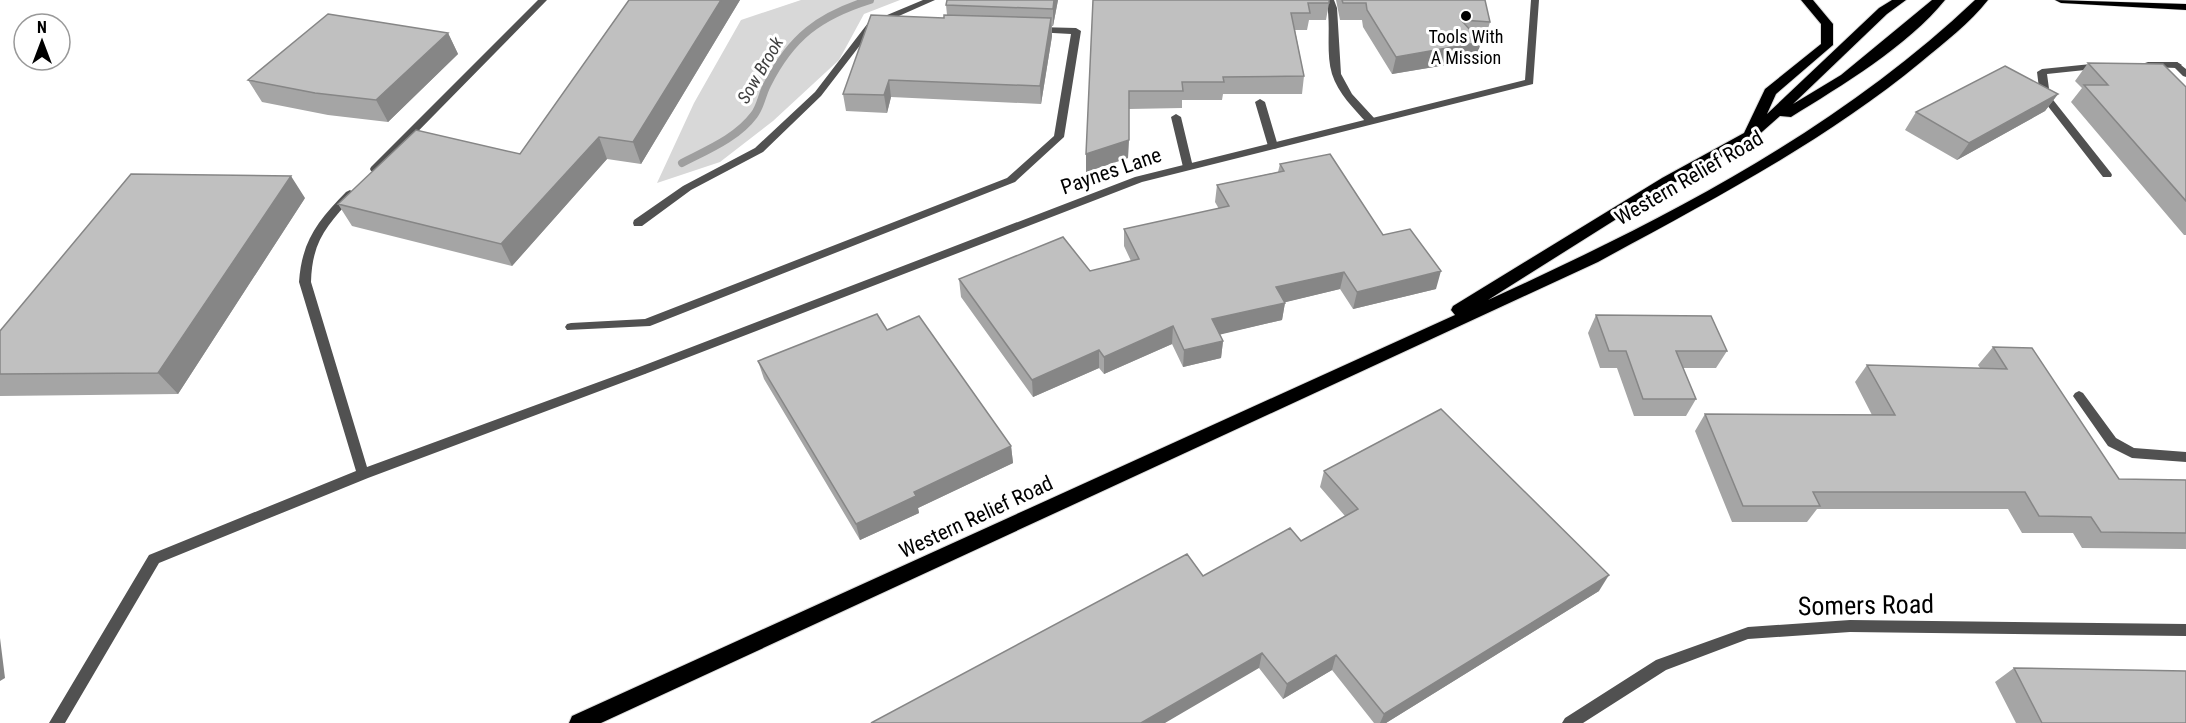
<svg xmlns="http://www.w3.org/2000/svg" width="2186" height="723" viewBox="0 0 2186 723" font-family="'Roboto Condensed',sans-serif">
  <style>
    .green { fill: #d8d8d8 }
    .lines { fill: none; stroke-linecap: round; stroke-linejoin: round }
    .stream { stroke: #9f9f9f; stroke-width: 8 }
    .primary-casing { stroke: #dbdbdb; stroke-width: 1 }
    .trunk-casing { stroke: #dbdbdb; stroke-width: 2 }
    .service { fill: #515151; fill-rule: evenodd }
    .minor { fill: #515151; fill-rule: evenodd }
    .primary { fill: #000; fill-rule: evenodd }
    .trunk { fill: #000; fill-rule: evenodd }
    .wall { fill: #a5a5a5 }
    .shaded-wall { fill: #868686 }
    .building { fill: #c0c0c0; stroke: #868686; stroke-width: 1.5 }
    .poi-dot { fill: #000; stroke: #fff; stroke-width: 2 }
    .labels { text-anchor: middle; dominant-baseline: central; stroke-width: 6; stroke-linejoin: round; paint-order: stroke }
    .far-poi-label { font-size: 18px; fill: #000; stroke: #fff }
    .far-water-label { font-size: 18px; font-style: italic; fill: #404040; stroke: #fff }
    .street-label { font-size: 21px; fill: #000; stroke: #fff }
    .near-street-label { font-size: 26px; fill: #000; stroke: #fff }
  </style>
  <rect width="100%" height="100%" fill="#fff"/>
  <path class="green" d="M801 0H900L864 14 839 60 773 121 720 162 657 183 694 103 741 20Z"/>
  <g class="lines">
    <path class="stream" d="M682 163C707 150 737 138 754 115 761 106 762 94 767 85 791 37 819 16 870 0"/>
    <defs>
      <path id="primary" d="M2055 0 2186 4V10L2061 3Z"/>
      <path id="trunk" d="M1801 0H1813L1833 24V45L1776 94 1767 114 1879 8 1892 0H1906L1887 14 1793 104 1841 75 1932 0H1945C1908 46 1841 86 1791 117L1780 116 1754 139 1672 184 1488 300C1661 221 1836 132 1975 0H1988C1970 23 1944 43 1921 62 1823 143 1709 201 1598 262L601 723H569L572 716 1455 315 1451 310 1453 306 1662 178 1744 133 1765 89 1821 44V24Z"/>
    </defs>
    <use href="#primary" class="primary-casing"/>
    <use href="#trunk" class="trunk-casing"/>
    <path class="service" d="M538 0H547L379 171H371L370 169 371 167Z
      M923 0H935L874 27 821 96 763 152 691 190 642 226H634L633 223 634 220 683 186 755 148 815 92 868 23Z
      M1326 0H1334L1337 8 1341 74 1352 94 1375 119V123H1367C1354 109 1338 93 1332 74 1325 50 1332 24 1326 0Z
      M1038 27 1076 28 1081 31 1064 137 1015 182 650 326 567 330 565 327 567 324 571 323 645 319 1007 178 1054 136 1071 34 1035 32V28Z
      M2148 62H2177L2182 65 2177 68 2145 67V63Z
      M2101 63 2104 64V68L2047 74 2050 96 2111 173 2112 175 2111 177H2103L2040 96 2037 72 2042 69Z
      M1260 99 1265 102 1278 146 1277 148 1273 149 1268 146 1255 102Z
      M1176 114 1181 117 1193 167 1188 170 1183 167 1171 117Z
      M350 190 355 194 354 196C327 225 312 241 311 282L367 467 637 368H645L647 371 645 374 368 478 159 563 65 723H49L149 555 356 471 299 282C302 240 318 221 346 192Z
      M2079 391 2083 393 2116 438 2134 448 2186 452V462L2132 458 2108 446 2073 396 2075 393Z"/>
    <path class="minor" d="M1531 0H1539L1533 84 1142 182 645 374H637L635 371 637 368 1135 177 1525 80Z
      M2177 62 2186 69V77L2183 76 2172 65Z
      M1850 620 2186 624V636L1850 632 1748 639 1666 670 1583 723H1562L1565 718 1656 660 1748 627Z"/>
    <use href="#primary" class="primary"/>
    <use href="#trunk" class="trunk"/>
  </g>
  <path class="wall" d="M629 0H740L641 164 607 159 512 266 352 226 338 204 520 154Z
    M947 0H1058L1053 26H1052V36L1041 104 891 97 887 113 846 111 843 94 947 15 946 5Z
    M1093 0 1329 3 1326 20H1309L1307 30H1295L1304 76 1302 94H1223L1222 100H1182V108L1129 109 1128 158 1086 172Z
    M1336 0H1485L1490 22 1485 39H1478L1476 60 1392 74 1363 27 1362 20H1340Z
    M448 33 458 54 388 122 328 115 262 102 248 80Z
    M2088 63 2186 87V235H2184L2071 102 2082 88 2075 81Z
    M2058 94 2045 111 1957 160 1905 130 1916 112Z
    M1280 164 1383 235 1436 289 1353 309 1340 289 1285 302 1282 320 1220 334 1223 341 1221 358 1183 367 1172 344 1104 374 1099 368 1033 397 961 297 959 279 1090 271 1131 261 1124 246V229L1219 209 1215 202 1217 185 1278 172Z
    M305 198 178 394 0 396V331Z
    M1596 315 1727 351 1716 368H1683L1696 399 1686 416H1634L1617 368H1600L1588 333Z
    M887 330 1011 446 1013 463 918 508 919 513 860 540 764 379 758 361Z
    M1993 347 2119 479 2186 480V549L2082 548 2073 533H2022L2008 509H1817L1807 522H1732L1695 431 1705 414 1872 415 1855 382 1867 365 1980 368 1978 365Z
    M1324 471 1599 591 1386 723H1374L1332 670 1283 699 1259 668 1203 576 1301 541 1345 516 1320 487Z
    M2014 668 2186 723H2016L1995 682Z"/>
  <path class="shaded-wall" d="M721 0H740L641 164 633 142Z
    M1054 0H1058L1053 26V9Z
    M1051 18 1052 36 1041 104 1040 86Z
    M448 33 458 54 388 122 376 100Z
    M1481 42 1476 60 1392 74 1396 57Z
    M889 80 891 97 887 113 884 95Z
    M2058 94 2045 111 1957 160 1969 143Z
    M599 137 607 159 512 266 501 244Z
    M1129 140 1128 158 1086 172V154Z
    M291 176 305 198 178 394 158 373Z
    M1441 271 1436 289 1353 309 1357 292Z
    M1344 272 1340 289 1274 305 1276 287Z
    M1285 303 1282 320 1210 337 1212 319Z
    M1173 326 1172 344 1104 374V357Z
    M1223 341 1221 358 1183 367 1184 350Z
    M1099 350V368L1033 397 1032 380Z
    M1011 446 1013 463 918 508 919 513 860 540 856 524 914 492Z
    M1609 575 1599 591 1386 723H1380L1384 714Z
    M0 638 5 678 0 681Z
    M1262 653 1259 668 1165 723H1141Z
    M1336 655 1332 670 1283 699 1287 684Z"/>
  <path class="building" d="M629 0H721L633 142 599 137 501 244 338 204 416 130 520 154Z
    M947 0H1054L1053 9 946 5Z
    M1093 0H1329V3H1308L1310 13H1291L1304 76 1223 77 1224 82H1182L1183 91H1129V140L1086 154Z
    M1342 0H1485L1490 22 1461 20 1481 42 1396 57 1367 10 1366 3H1343Z
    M328 14 448 33 376 100 315 93 248 80Z
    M871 15 944 18V15L1051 18 1040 86 889 80 884 95 843 94Z
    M2088 63 2163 64 2186 87V201L2084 85H2108Z
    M2005 66 2058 94 1969 143 1916 112Z
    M1330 154 1383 235 1410 229 1441 271 1357 292 1344 272 1276 287 1285 303 1212 319 1223 341 1184 350 1173 326 1104 357 1099 350 1032 380 959 279 1063 237 1090 271 1139 259 1124 229 1229 206 1217 185 1284 171 1280 164Z
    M131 174 291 176 158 373 0 374V331Z
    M877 314 887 330 919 316 1011 446 914 492 916 496 856 524 758 361Z
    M1596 315 1711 316 1727 351H1676L1696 399H1643L1626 351H1609Z
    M1993 347 2032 348 2119 479 2186 480V533L2101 532 2091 517 2039 516 2025 492H1813L1820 506H1743L1705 414 1895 415 1867 365 2007 369Z
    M1441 409 1609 575 1384 714 1336 655 1287 684 1262 653 1141 723H871L1187 554 1203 576 1290 528 1301 541 1358 509 1324 471Z
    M2014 668 2186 671V723H2042Z"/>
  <circle class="poi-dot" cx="1466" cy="16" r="6"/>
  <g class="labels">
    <g class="far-poi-label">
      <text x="1466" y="36">Tools With<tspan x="1466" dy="21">A Mission</tspan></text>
    </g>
    <g class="far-water-label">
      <text transform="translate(760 70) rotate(-60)">Sow Brook</text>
    </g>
    <g class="street-label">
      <text transform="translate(1111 171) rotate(-19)">Paynes Lane</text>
      <text transform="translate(1689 178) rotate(-30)">Western Relief Road</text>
      <text transform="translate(976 517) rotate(-25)">Western Relief Road</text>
    </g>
    <g class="near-street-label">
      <text transform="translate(1866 605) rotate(-1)">Somers Road</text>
    </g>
  </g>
  <g transform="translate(42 42)"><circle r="28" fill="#ffffff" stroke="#999999" stroke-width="1.5"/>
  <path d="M0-4.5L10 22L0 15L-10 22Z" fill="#000000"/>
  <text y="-9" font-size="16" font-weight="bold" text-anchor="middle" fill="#000000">N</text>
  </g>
</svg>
